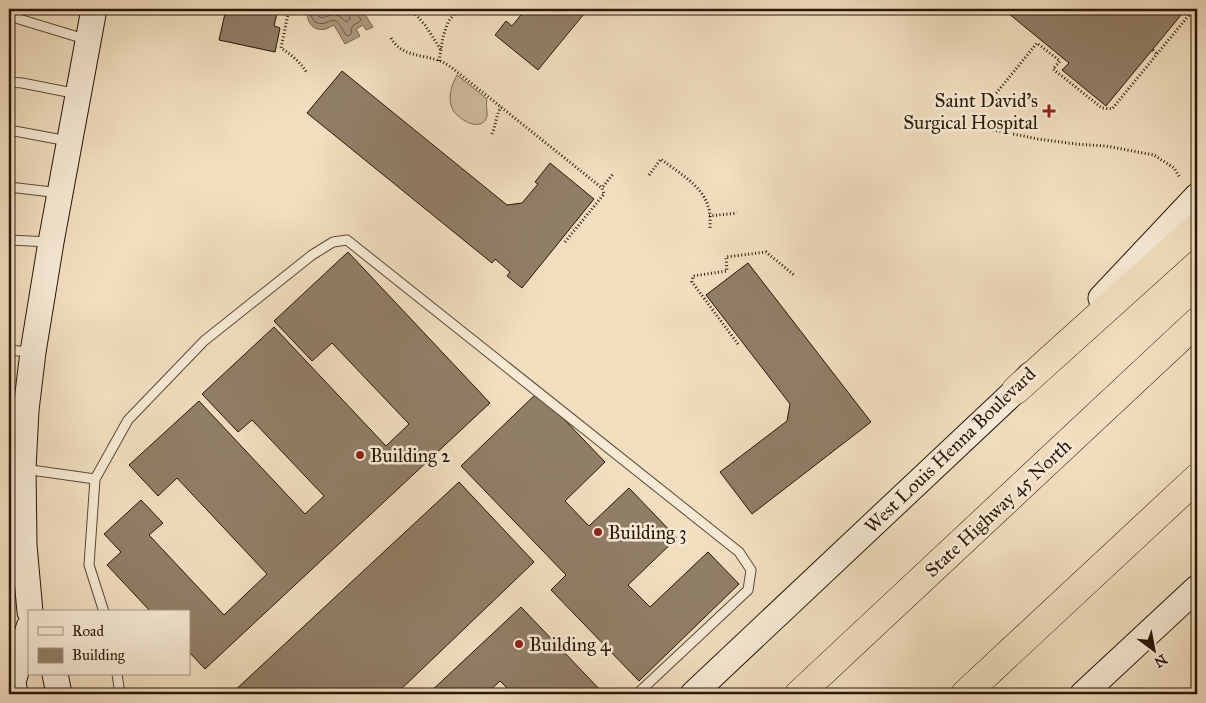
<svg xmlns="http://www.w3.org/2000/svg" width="1206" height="703" viewBox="0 0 1206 703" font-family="'IM FELL Great Primer',serif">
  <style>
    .green { fill: #cfbca0; stroke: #7c6a54 }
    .water { fill: #ad9a80; stroke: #786650 }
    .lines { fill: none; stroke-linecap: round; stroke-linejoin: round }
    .shore { stroke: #6b5844; stroke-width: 1 }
    .building { fill: #917e67; stroke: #291707 }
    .service-casing { stroke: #5b4935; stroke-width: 11 }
    .secondary-casing { stroke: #291707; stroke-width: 27 }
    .motorway-casing { stroke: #291707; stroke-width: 29 }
    .path { stroke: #291707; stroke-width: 3; stroke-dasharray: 1 2.5; stroke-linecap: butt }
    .service { stroke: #f6ead5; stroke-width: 9 }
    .secondary { stroke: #f6ead5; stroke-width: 25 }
    .motorway { stroke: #f1debf; stroke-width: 28 }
    .poi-dot { fill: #8f2418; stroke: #f6ead5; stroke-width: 2 }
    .labels { text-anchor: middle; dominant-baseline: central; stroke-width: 5; stroke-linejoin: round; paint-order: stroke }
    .poi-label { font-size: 19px; fill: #291707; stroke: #f6ead5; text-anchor: start }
    .street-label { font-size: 19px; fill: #291707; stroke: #f6ead5 }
  </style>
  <rect width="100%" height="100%" fill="#f1debf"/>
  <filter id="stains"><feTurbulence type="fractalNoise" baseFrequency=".004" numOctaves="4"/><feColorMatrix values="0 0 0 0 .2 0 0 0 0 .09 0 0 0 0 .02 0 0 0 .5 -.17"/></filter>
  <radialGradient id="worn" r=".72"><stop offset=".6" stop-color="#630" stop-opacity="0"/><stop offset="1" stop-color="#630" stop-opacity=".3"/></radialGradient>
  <path class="green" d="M457 75 487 99C485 106 489 113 486 119 479 132 458 119 453 110 447 99 451 86 457 75Z"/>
  <path class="water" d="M307 9H355L366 16 373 27 366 30 363 25 356 29 360 36 345 44 334 25C331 26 329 28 326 29 312 32 306 21 307 9Z"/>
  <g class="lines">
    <path class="shore" d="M311 9V16L315 22C326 27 330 18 336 21 340 23 343 31 346 35L348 36 351 34C351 23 355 26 361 20L360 18 355 13 354 9
      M318 9V15L319 17C326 18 321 18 328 16 336 12 341 17 346 22L350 19 348 9"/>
  </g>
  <path class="building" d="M226 9H278L274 26 280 28 275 52 219 40Z
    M524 9H588L538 70 495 35 506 21 512 26 525 10Z
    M1003 9H1186L1106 106 1062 70 1069 63Z
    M9 25 14 26 10 44H9Z
    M342 71 507 205 522 203 538 184 535 182 550 163 594 199 522 288 507 276 510 272 495 259 492 263 307 113Z
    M348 252 490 403 205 669 189 652V612H151L107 565 121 552 104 534 141 500 163 523 149 535 224 615 267 574 177 478 158 496 129 465 199 401 305 514 324 496 252 420 238 432 202 394 274 327 386 446 409 424 332 343 312 361 274 321Z
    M748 263 871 422 752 514 720 472 787 421 790 404 706 295Z
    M538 392 605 462 565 501 589 526 629 488 677 538 628 585 650 607 708 552 739 584 639 681 551 590 566 575 461 466Z
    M459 482 534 562 396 694H231Z
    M521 607 604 694H513L500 681 486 694H428Z"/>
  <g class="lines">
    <defs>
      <path id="service" d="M9 16 88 40
        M9 82 22 83 78 94
        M9 130 68 141
        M9 187 60 193
        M9 240 50 242
        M9 350 30 352
        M24 469 95 479
        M104 612 89 565 95 479 128 420 204 341 312 255 333 242 347 240 739 552 751 570 748 590 637 694
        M117 674 120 694"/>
      <path id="secondary" d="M1101 298 1197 196
        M30 612 24 545 23 469 26 410 33 352 51 242 94 9
        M55 674 59 694
        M15 694 13 682 29 627
        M693 694 1016 390 1030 375
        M1083 694 1197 588"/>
      <path id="motorway" d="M1016 390 1197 227
        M799 694 1197 322
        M965 694 1197 478"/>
    </defs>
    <use href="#service" class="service-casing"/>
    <use href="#secondary" class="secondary-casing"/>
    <use href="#motorway" class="motorway-casing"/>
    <path class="path" d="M289 9 281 48C292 55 300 62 307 73
      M411 9 425 25 441 50
      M391 38C401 56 419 54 437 60 442 61 446 64 451 67L602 188
      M1153 50 1157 54
      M439 61 443 37 448 22 458 9
      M994 96 1037 43 1060 61 1053 69 1102 108 1112 109 1194 9
      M985 123 984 128 1038 139 1076 144 1106 146 1154 155 1174 168 1180 178
      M492 134C496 125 496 115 501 107
      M649 175 661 159C677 172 702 185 708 206 711 213 710 222 710 230
      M709 216 737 213
      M565 242 604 194 602 188 613 174
      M738 344 692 282 693 276 727 271 726 257 766 252 794 275"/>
    <use href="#service" class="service"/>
    <use href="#secondary" class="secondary"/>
    <use href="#motorway" class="motorway"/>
  </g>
  <g class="poi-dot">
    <path d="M1046.5 103.5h5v5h5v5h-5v5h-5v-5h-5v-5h5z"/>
    <circle cx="360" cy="455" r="5"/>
    <circle cx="598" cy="532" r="5"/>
    <circle cx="519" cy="644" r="5"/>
  </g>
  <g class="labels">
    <g class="poi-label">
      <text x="1038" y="100" text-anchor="end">Saint David's<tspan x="1038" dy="22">Surgical Hospital</tspan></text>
      <text x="370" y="455">Building 2</text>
      <text x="608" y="532">Building 3</text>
      <text x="529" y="644">Building 4</text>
    </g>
    <g class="street-label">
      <text transform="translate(950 450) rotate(-44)">West Louis Henna Boulevard</text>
      <text transform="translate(998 508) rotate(-43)">State Highway 45 North</text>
    </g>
  </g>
  <rect width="1206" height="703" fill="none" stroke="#f1debf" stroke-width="30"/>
  <rect x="10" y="10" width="1186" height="683" fill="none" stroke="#291707" stroke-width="2.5"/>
  <rect x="15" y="15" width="1176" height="673" fill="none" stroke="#291707"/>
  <rect x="28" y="610" width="162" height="65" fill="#f6ead5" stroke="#a49683"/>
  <rect x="38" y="627" width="25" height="8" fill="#f6ead5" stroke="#a49683"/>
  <text x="72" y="636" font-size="15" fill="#291707">Road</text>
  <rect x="38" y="648" width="25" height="15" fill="#917e67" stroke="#a49683"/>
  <text x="72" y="660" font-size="15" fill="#291707">Building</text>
  <g transform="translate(1154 650) rotate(148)" stroke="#f6ead5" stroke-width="4" paint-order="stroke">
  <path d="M0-4L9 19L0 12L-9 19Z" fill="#291707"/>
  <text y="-8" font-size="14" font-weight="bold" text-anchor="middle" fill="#291707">N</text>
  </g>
  <rect width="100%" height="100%" filter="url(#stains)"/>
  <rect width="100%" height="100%" fill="url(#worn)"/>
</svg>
